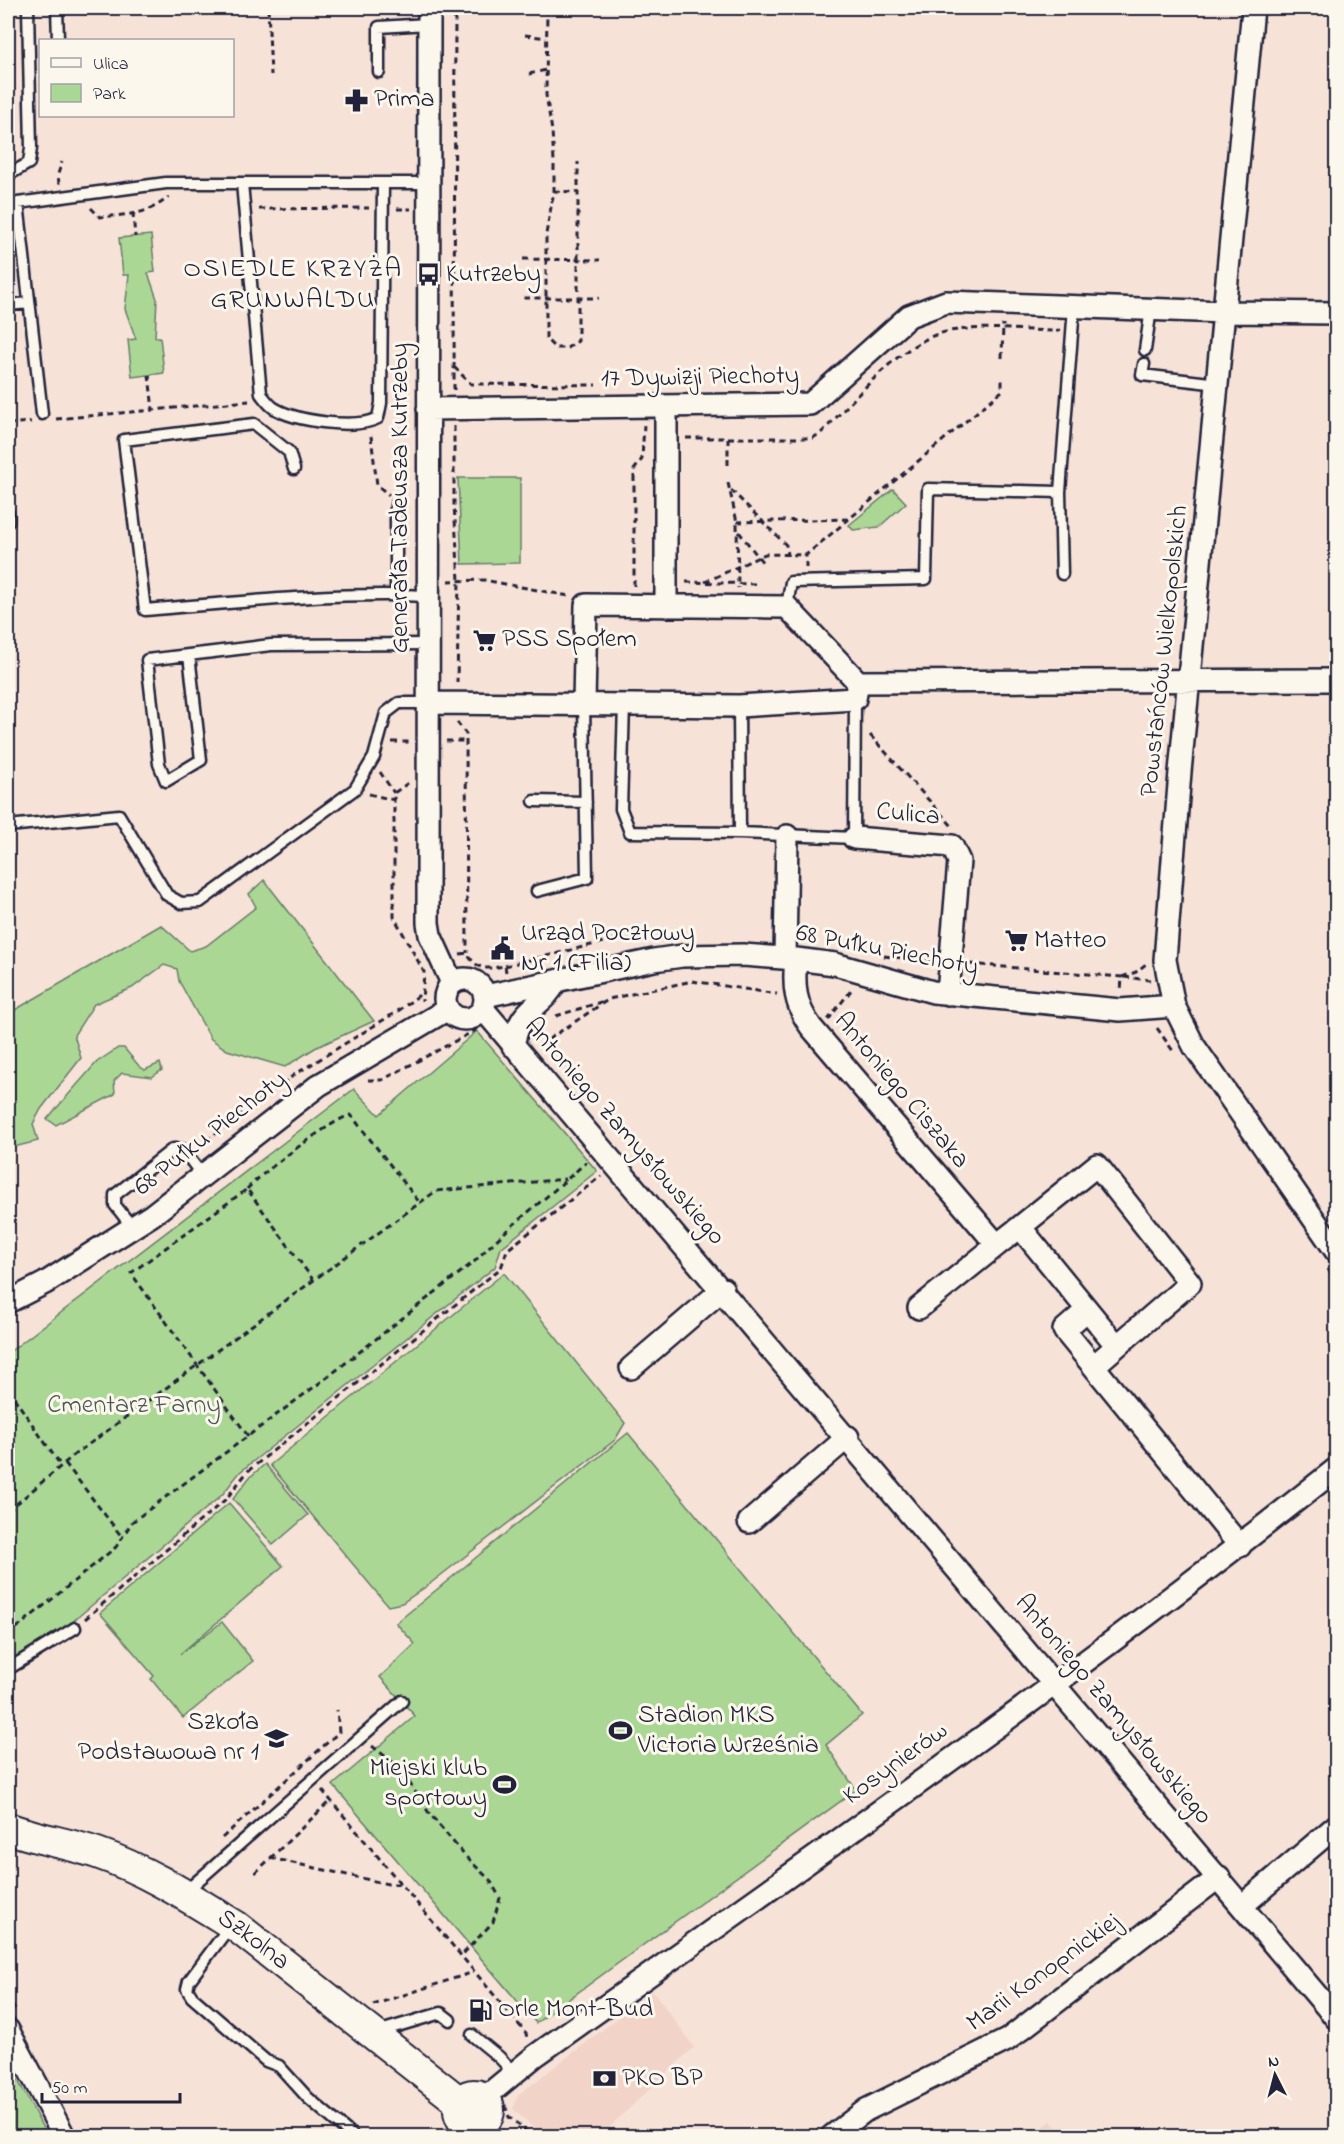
<svg xmlns="http://www.w3.org/2000/svg" width="1344" height="2144" viewBox="0 0 1344 2144" font-family="'Indie Flower',sans-serif">
  <style>
    .built { fill: #f2d3c8 }
    .green { fill: #abd795; stroke: #667c68; stroke-width: 1.5 }
    .lines { fill: none; stroke-linecap: round; stroke-linejoin: round }
    .lane-casing { stroke: #22223b; stroke-width: 15 }
    .street-casing { stroke: #22223b; stroke-width: 26 }
    .secondary-casing { stroke: #22223b; stroke-width: 34 }
    .path { stroke: #22223b; stroke-width: 3; stroke-dasharray: 6 4.5; stroke-linecap: butt }
    .lane { stroke: #fbf7ec; stroke-width: 10 }
    .street { stroke: #fbf7ec; stroke-width: 21 }
    .secondary { stroke: #fbf7ec; stroke-width: 30 }
    .labels { text-anchor: middle; dominant-baseline: central; stroke-width: 6; stroke-linejoin: round; paint-order: stroke }
    .poi-label { font-size: 26px; fill: #22223b; stroke: #fbf7ec; text-anchor: start }
    .street-label { font-size: 26px; fill: #22223b; stroke: #fbf7ec }
    .park-label { font-size: 26px; fill: #4b5856; stroke: #fbf7ec }
    .neighbourhood-label { font-size: 27px; letter-spacing: 1.5px; fill: #22223b; stroke: #fbf7ec }
  </style>
  <rect width="100%" height="100%" fill="#f6e2d7"/>
  <filter id="ink" filterUnits="userSpaceOnUse"><feTurbulence type="fractalNoise" baseFrequency=".0167" numOctaves="2"/><feDisplacementMap in="SourceGraphic" scale="12" xChannelSelector="R" yChannelSelector="G"/><feConvolveMatrix kernelMatrix="1 2 1 2 8 2 1 2 1" color-interpolation-filters="sRGB"/></filter>
  <g filter="url(#ink)">
    <path class="built" d="M653 1991 694 2047 600 2136H543L513 2109 518 2095Z
      M1051 2121 1064 2136H1032Z"/>
    <path class="green" d="M151 235 155 272 148 273 157 299 155 337H160L164 373 132 377 128 340 136 339 125 309 129 275H123L119 238Z
      M458 478H520V563L462 564Z
      M893 489 906 503 879 527 853 530 849 525Z
      M264 880 374 1021 315 1048 285 1067 227 1050 211 1039 179 981 177 969 164 965 132 988 94 1004 74 1035 81 1058 41 1109 33 1124 38 1141 14 1147 8 1145V1014L161 925 190 951 206 946 256 907 249 894Z
      M477 1031 597 1171 501 1248 495 1267 240 1472 222 1495 65 1628 8 1663V1353L354 1089 379 1115Z
      M118 1048H124L139 1066 145 1070 160 1063 162 1070 152 1077 122 1073 114 1081 115 1094 56 1125 47 1119 97 1062Z
      M504 1273 625 1423 615 1440 427 1586 402 1603 388 1606 270 1465Z
      M628 1433 862 1715 826 1745 856 1790 536 2023 333 1785 415 1716 380 1677 415 1644 396 1623Z
      M265 1464 308 1515 273 1545 233 1499 249 1478Z
      M229 1503 283 1566 180 1654 222 1622 253 1661 183 1718 151 1679 154 1676 100 1613Z
      M8 2061 47 2136H8Z"/>
    <g class="lines">
      <defs>
        <path id="lane" d="M57 8 58 40
          M379 72V27L428 24
          M8 175 29 163 31 148 28 8
          M242 183 261 394C265 399 269 405 274 408 295 421 356 430 378 418L381 403 383 184
          M8 305 29 303
          M1145 350 1151 309
          M1144 364 1142 375 1218 384
          M42 414 18 203 166 183H427
          M294 469 289 452 254 424 124 440 145 610C239 602 334 592 428 596
          M396 505V595
          M8 513V522
          M1062 574 1060 492 1074 307
          M787 607 791 582 926 579 928 489 1060 492
          M189 655 201 760 166 781 159 764 147 660 271 645 428 644
          M624 704 621 809 630 832 740 833 739 706
          M534 801 586 802
          M8 826 119 815 167 895 181 903 200 902 355 789 374 757 386 713 399 703H428
          M740 833 854 838 855 699
          M537 891 587 878 584 704
          M133 1228 115 1205V1195L173 1149H182L203 1176
          M8 1669 75 1628
          M185 1892 402 1701
          M230 1926 189 1981 187 1989 192 1997 266 2061 279 2066 308 2098 353 2136
          M377 2032 441 2013 450 2020
          M472 2035 499 2057 513 2072"/>
        <path id="street" d="M429 8 428 923 430 935 452 983
          M1253 8 1180 772 1165 960 1174 1006 1194 1046 1336 1251
          M428 409 810 404 909 316 946 302 1225 312 1336 313
          M666 606V407
          M428 703 739 706 855 699 858 682
          M584 704 586 605 787 607 858 682 1336 680
          M854 838 952 846 959 861 948 994
          M785 958 787 836
          M796 959C793 986 795 1005 811 1027L997 1245 1020 1227 1117 1346 1094 1366
          M445 999a20 20 0 1 1 40 0a20 20 0 1 1-40 0Z
          M485 996 654 960 682 956 743 955 796 959 835 964 933 992 1120 1010 1174 1006
          M484 1010 1336 2018
          M513 1046C521 1003 541 1011 556 981
          M1020 1227 1097 1165 1190 1283 1117 1346
          M8 1302 45 1283 152 1215 319 1085 448 1009
          M919 1308 997 1245
          M1087 1310 1064 1330 1240 1546
          M631 1368 723 1289
          M749 1522 848 1437
          M1243 1905 1336 1826
          M8 2030 64 2136
          M484 2098 535 2056C805 1864 1078 1675 1336 1469
          M832 2136 866 2110 1007 2040 1219 1877"/>
        <g id="secondary">
          <path id="s1" d="M8 1828C37 1839 68 1843 97 1853 147 1870 193 1900 237 1927L461 2103"/>
          <circle cx="474" cy="2110" r="15"/>
        </g>
      </defs>
      <use href="#lane" class="lane-casing"/>
      <use href="#street" class="street-casing"/>
      <use href="#secondary" class="secondary-casing"/>
      <path class="path" d="M268 8 271 75
        M547 8 546 95 552 131 554 161V191L546 234V339L555 348H567L578 341V162
        M525 35 546 38
        M529 74 546 70
        M59 184 58 174 62 162
        M554 191 578 192
        M91 208 100 217C130 214 145 216 169 197
        M259 209 369 208
        M397 209H411
        M133 213 135 237
        M523 259 600 260
        M524 298H599
        M1002 358 1003 324
        M454 367 471 384 596 385
        M149 375 153 410
        M454 390 455 8
        M56 419 249 401
        M8 424 31 422
        M454 426V505L459 580 457 683
        M371 436 377 485 389 495
        M686 438H813L822 432C856 399 902 339 950 331 985 325 1024 331 1060 331
        M728 438V466
        M728 483 737 522 738 588
        M731 490 786 545 788 554
        M737 522 849 519
        M739 532 763 563
        M806 568V555L1002 391V380
        M448 581 484 580 569 596
        M686 582 756 584
        M705 582 765 554 806 555
        M634 586V470L642 459 644 424
        M457 722 466 734 467 953
        M870 735 952 826
        M446 741H465
        M392 742H410
        M380 772 394 793
        M408 783 394 793V917L424 972 422 1001
        M369 794 394 800
        M460 954 467 953C477 971 487 969 505 966L506 972
        M884 956 931 961
        M970 964 1122 977 1121 992
        M505 966 612 940H647
        M1122 977 1136 972 1146 964
        M1124 977 1150 980
        M556 1016 604 1001
        M828 1020 852 989
        M1157 1028 1173 1051
        M540 1045 609 999 692 981 777 994
        M368 1080H382L476 1030
        M198 1147 294 1075 398 1011 422 993
        M247 1189C260 1174 334 1118 351 1115L420 1203
        M1328 1269 1336 1281
        M8 1389 61 1466
        M248 1436 131 1273 247 1189 314 1281
        M65 1463 122 1537
        M8 1511 74 1455 436 1191 566 1179
        M85 1619 226 1499 248 1471 501 1268 507 1250 601 1176
        M8 1635 116 1547 132 1522 329 1376 475 1261C509 1225 550 1196 586 1162
        M372 1746 399 1767 429 1813 465 1856 490 1880 500 1898 493 1922 461 1956
        M322 1790 526 2033 527 2039
        M222 1838 339 1732 337 1710
        M270 1858 388 1884H400
        M255 1873 331 1800
        M8 1995 16 2013
        M373 2005 474 1972
        M505 2105 509 2117 532 2136
        M453 2126 465 2136
        M8 2133 16 2136
        M33 2136 42 2133"/>
      <use href="#lane" class="lane"/>
      <use href="#street" class="street"/>
      <use href="#secondary" class="secondary"/>
    </g>
  </g>
  <defs>
    <symbol id="pharmacy-bare" viewBox="-9 -9 18 18"><path d="M-2-6h4v4h4v4h-4v4h-4v-4h-4v-4h4Z" fill="#22223b" stroke="#fbf7ec" stroke-width="2.5" paint-order="stroke"/></symbol>
    <symbol id="bus-bare" viewBox="-9 -9 18 18"><path d="M-5-6H5V4H4V6H2V4H-2V6H-4V4H-5ZM-3.5-4V0h7V-4ZM-3.5 1.2v1.5H-2V1.2ZM2 1.2v1.5H3.5V1.2Z" fill="#22223b" stroke="#fbf7ec" stroke-width="2.5" paint-order="stroke"/></symbol>
    <symbol id="supermarket-bare" viewBox="-9 -9 18 18"><path d="M-6-5.5h2.5l.6 2H6L4.5 2H-2.5L-4.4-4H-6ZM-1.5 3.2a1.3 1.3 0 1 0 .1 0ZM3 3.2a1.3 1.3 0 1 0 .1 0Z" fill="#22223b" stroke="#fbf7ec" stroke-width="2.5" paint-order="stroke"/></symbol>
    <symbol id="civic-bare" viewBox="-9 -9 18 18"><path d="M-.6-6.5H3V-4.5H.6V-3L4-1V1h2V6H-6V1h2V-1L-.6-3ZM-1.2 2.5V6h2.4V2.5Z" fill="#22223b" stroke="#fbf7ec" stroke-width="2.5" paint-order="stroke"/></symbol>
    <symbol id="stadium-bare" viewBox="-9 -9 18 18"><path d="M0-5a6.5 5 0 1 0 0 10a6.5 5 0 1 0 0-10ZM-3.5-1.8h7v3.6h-7Z" fill="#22223b" stroke="#fbf7ec" stroke-width="2.5" paint-order="stroke"/></symbol>
    <symbol id="school-bare" viewBox="-9 -9 18 18"><path d="M0-5L7-2L0 1L-7-2ZM-4 1L0 2.5L4 1V4Q0 6-4 4Z" fill="#22223b" stroke="#fbf7ec" stroke-width="2.5" paint-order="stroke"/></symbol>
    <symbol id="fuel-bare" viewBox="-9 -9 18 18"><path d="M-5.5-6h7V0h2V4h1.3V-2.5L3-4.5l.8-.8L6-3V5H2.5V1h-1V6h-7ZM-4.2-4.7v3.2H.2V-4.7Z" fill="#22223b" stroke="#fbf7ec" stroke-width="2.5" paint-order="stroke"/></symbol>
    <symbol id="bank-bare" viewBox="-9 -9 18 18"><path d="M-6-4H6V4H-6ZM0-2.3a2.3 2.3 0 1 0 0 4.6a2.3 2.3 0 1 0 0-4.6Z" fill="#22223b" stroke="#fbf7ec" stroke-width="2.5" paint-order="stroke"/></symbol>
  </defs>
  <g fill-rule="evenodd">
    <use href="#pharmacy-bare" x="340" y="84" width="33" height="33"/>
    <use href="#bus-bare" x="412" y="258" width="33" height="33"/>
    <use href="#supermarket-bare" x="468" y="624" width="33" height="33"/>
    <use href="#supermarket-bare" x="1000" y="924" width="33" height="33"/>
    <use href="#civic-bare" x="486" y="932" width="33" height="33"/>
    <use href="#stadium-bare" x="604" y="1714" width="33" height="33"/>
    <use href="#school-bare" x="260" y="1722" width="33" height="33"/>
    <use href="#stadium-bare" x="488" y="1768" width="33" height="33"/>
    <use href="#fuel-bare" x="464" y="1994" width="33" height="33"/>
    <use href="#bank-bare" x="588" y="2062" width="33" height="33"/>
  </g>
  <g class="labels">
    <g class="poi-label">
      <text x="374" y="100">Prima</text>
      <text x="446" y="275">Kutrzeby</text>
      <text x="502" y="640">PSS Społem</text>
      <text x="521" y="934">Urząd Pocztowy<tspan x="521" dy="30">Nr 1 (Filia)</tspan></text>
      <text x="1034" y="941">Matteo</text>
      <text x="638" y="1716">Stadion MKS<tspan x="638" dy="30">Victoria Września</tspan></text>
      <text x="259" y="1723" text-anchor="end">Szkoła<tspan x="259" dy="30">Podstawowa nr 1</tspan></text>
      <text x="487" y="1769" text-anchor="end">Miejski klub<tspan x="487" dy="30">sportowy</tspan></text>
      <text x="498" y="2010">Orle Mont-Bud</text>
      <text x="622" y="2079">PKO BP</text>
    </g>
    <g class="street-label">
      <text transform="translate(700 378) rotate(-1)">17 Dywizji Piechoty</text>
      <text transform="translate(401 498) rotate(-90)">Generała Tadeusza Kutrzeby</text>
      <text transform="translate(1165 651) rotate(-84)">Powstańców Wielkopolskich</text>
      <text transform="translate(908 815) rotate(5)">Culica</text>
      <text transform="translate(887 951) rotate(11)">68 Pułku Piechoty</text>
      <text transform="translate(901 1091) rotate(50)">Antoniego Ciszaka</text>
      <text transform="translate(624 1132) rotate(49)">Antoniego Zamysłowskiego</text>
      <text transform="translate(211 1134) rotate(-38)">68 Pułku Piechoty</text>
      <text transform="translate(1113 1710) rotate(50)">Antoniego Zamysłowskiego</text>
      <text transform="translate(896 1764) rotate(-36)">Kosynierów</text>
      <text stroke="none"><textPath href="#s1" startOffset="272">Szkolna</textPath></text>
      <text transform="translate(1044 1973) rotate(-36)">Marii Konopnickiej</text>
    </g>
    <g class="park-label">
      <text x="134" y="1406">Cmentarz Farny</text>
    </g>
    <g class="neighbourhood-label">
      <text x="293" y="269">OSIEDLE KRZYŻA<tspan x="293" dy="31">GRUNWALDU</tspan></text>
    </g>
  </g>
  <rect width="1344" height="2144" fill="none" stroke="#fbf7ec" stroke-width="30"/>
  <rect x="15" y="15" width="1314" height="2114" fill="none" stroke="#22223b" stroke-width="2" filter="url(#ink)"/>
  <rect x="39" y="39" width="195" height="78" fill="#fbf7ec" stroke="#a4a2a5" stroke-width="1.5"/>
  <rect x="51" y="58" width="30" height="9" fill="#fbf7ec" stroke="#a4a2a5" stroke-width="1.5"/>
  <text x="93" y="69" font-size="18" fill="#22223b">Ulica</text>
  <rect x="51" y="84" width="30" height="18" fill="#abd795" stroke="#a4a2a5" stroke-width="1.5"/>
  <text x="93" y="99" font-size="18" fill="#22223b">Park</text>
  <g transform="translate(1275 2075) rotate(354)" stroke="#fbf7ec" stroke-width="4.5" paint-order="stroke">
  <path d="M0-4.5L10 22L0 15L-10 22Z" fill="#22223b"/>
  <text y="-9" font-size="16" font-weight="bold" text-anchor="middle" fill="#22223b">N</text>
  </g>
  <path d="M42 2093v9h138v-9" fill="none" stroke="#22223b" stroke-width="3"/>
  <text x="51" y="2093" font-size="18" fill="#22223b" stroke="#fbf7ec" stroke-width="4.5" paint-order="stroke">50 m</text>
</svg>
